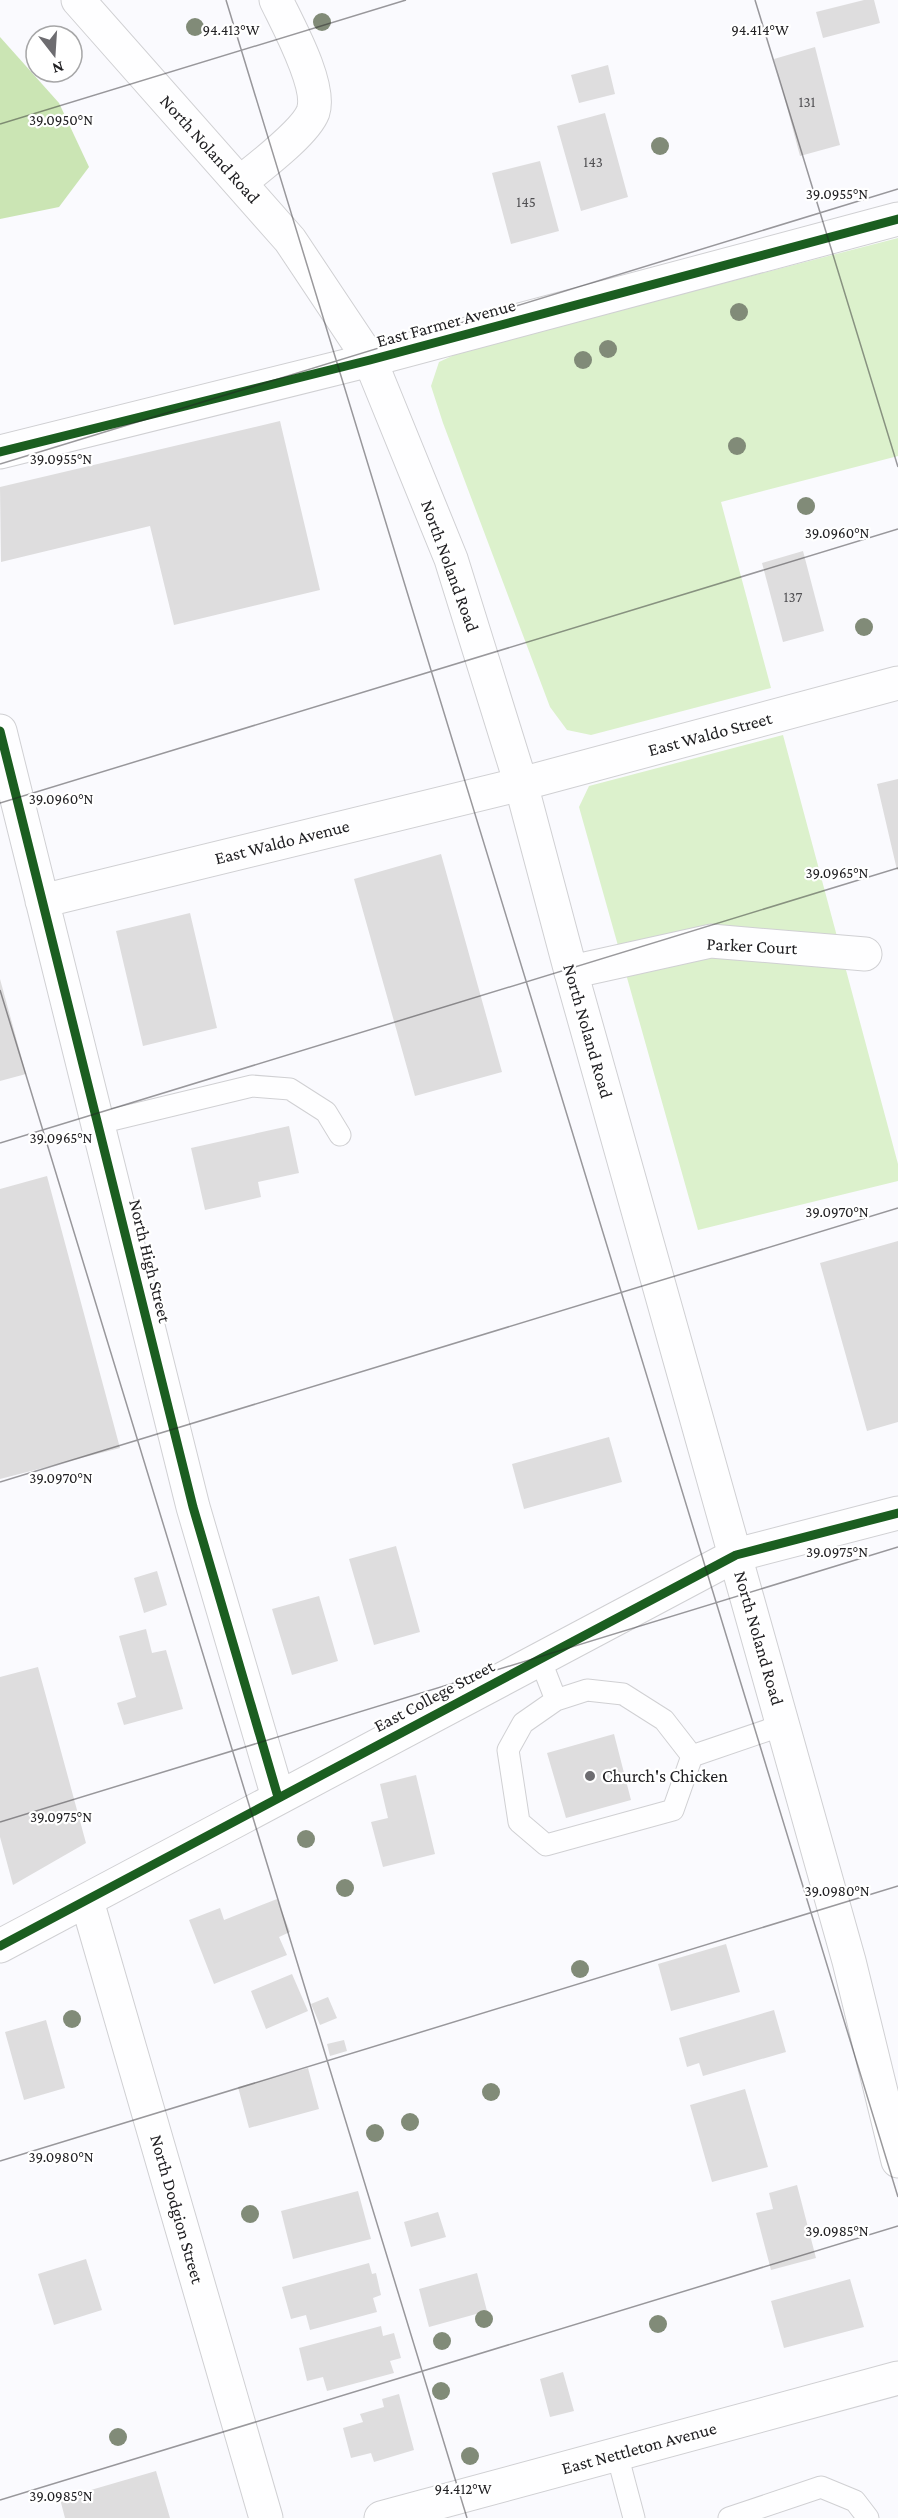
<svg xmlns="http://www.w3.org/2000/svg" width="898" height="2518" viewBox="0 0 898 2518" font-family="'Crimson Pro',serif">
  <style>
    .green { fill: #dcf1cc }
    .forest { fill: #cbe5b4 }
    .building { fill: #deddde }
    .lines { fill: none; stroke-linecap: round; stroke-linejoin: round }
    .lane-casing { stroke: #d0d0d3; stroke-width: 23 }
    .street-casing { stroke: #d0d0d3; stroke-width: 35 }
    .primary-casing { stroke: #d0d0d3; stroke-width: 35 }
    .lane { stroke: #fefeff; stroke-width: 21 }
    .street { stroke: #fefeff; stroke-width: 33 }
    .primary { stroke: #fefeff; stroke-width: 33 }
    .cycleway-casing { stroke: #fff; stroke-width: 13 }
    .cycleway { stroke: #1b5e20; stroke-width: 9 }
    .tree { fill: #818b78 }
    .ticks { fill: none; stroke: #212023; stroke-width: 1.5; stroke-opacity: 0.45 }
    .poi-dot { fill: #6d6c70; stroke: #fff; stroke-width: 2 }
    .labels { text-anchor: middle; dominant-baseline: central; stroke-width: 4.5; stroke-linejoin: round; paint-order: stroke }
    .number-label { font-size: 15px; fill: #504f52 }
    .street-label { font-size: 18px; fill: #212023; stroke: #fff }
    .poi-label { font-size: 18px; fill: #212023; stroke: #fff; text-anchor: start }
    .ticks-label { font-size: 15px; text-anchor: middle; fill: #212023; stroke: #fff; stroke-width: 4.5; stroke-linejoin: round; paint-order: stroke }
  </style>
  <rect width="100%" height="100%" fill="#fafafe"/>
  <path class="green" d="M898 238V456L721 502 771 688 591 735 567 730 550 707 443 423 431 386 439 362 465 350Z
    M783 735 898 1164V1181L698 1230 579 807 589 786Z"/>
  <path class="forest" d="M0 37 59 103 89 167 59 207 0 219Z"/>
  <path class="building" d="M864 0H874L880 23 823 38 816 12Z
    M815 47 840 145 800 156 774 59Z
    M608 65 615 94 579 103 571 75Z
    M605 113 628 197 581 211 557 126Z
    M540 161 559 231 511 244 492 173Z
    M280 421 320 590 174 625 150 526 1 562 0 487Z
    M803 551 824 631 783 642 762 563Z
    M898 779V870H897L877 784Z
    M441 854 502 1072 415 1096 354 879Z
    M190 913 217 1028 143 1046 116 931Z
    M0 979 26 1074 0 1081Z
    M289 1126 299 1173 258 1182 261 1197 205 1210 191 1148Z
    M47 1176 120 1448 0 1479V1189Z
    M898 1241V1422L867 1431 820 1263Z
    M609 1437 622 1482 524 1509 512 1464Z
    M396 1546 420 1632 374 1645 349 1559Z
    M157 1571 167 1605 144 1613 134 1578Z
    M319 1596 338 1661 292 1675 272 1609Z
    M146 1629 152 1653 166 1650 183 1709 124 1725 117 1703 136 1697 119 1636Z
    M38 1667 86 1843 13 1885 0 1837V1677Z
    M614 1734 631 1800 566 1818 547 1753Z
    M416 1775 435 1854 383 1867 371 1822 388 1818 380 1784Z
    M277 1899 290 1932 279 1937 287 1955 214 1984 189 1920 220 1908 224 1920Z
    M726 1944 740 1992 671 2011 658 1964Z
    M292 1974 308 2011 266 2029 251 1991Z
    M328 1997 337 2018 320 2025 311 2004Z
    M774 2010 786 2052 703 2076 699 2063 687 2067 679 2038Z
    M46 2020 65 2088 24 2100 5 2032Z
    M344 2040 347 2051 330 2056 327 2044Z
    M308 2068 319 2109 249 2128 238 2087Z
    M745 2089 768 2167 712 2182 690 2105Z
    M797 2185 816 2258 771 2270 756 2213 773 2209 769 2193Z
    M358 2191 371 2239 293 2259 281 2211Z
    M438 2212 446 2237 411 2247 404 2222Z
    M86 2259 102 2310 54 2325 38 2274Z
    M369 2263 372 2274 376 2273 381 2295 373 2298 377 2312 310 2330 306 2315 291 2319 282 2287Z
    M477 2273 487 2311 429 2327 419 2289Z
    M850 2279 864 2327 784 2348 771 2301Z
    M381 2326 383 2336 394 2333 401 2358 390 2361 394 2373 327 2391 323 2377 307 2381 299 2348Z
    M563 2372 574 2411 550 2417 540 2379Z
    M399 2394 414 2450 374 2462 371 2453 351 2458 343 2428 363 2422 360 2414 384 2407 382 2399Z
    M156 2471 170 2518H65L60 2499Z"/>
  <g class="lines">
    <defs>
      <path id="lane" d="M99 1123 252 1086 290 1089 326 1112 340 1135
        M540 1659 556 1700 587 1690 623 1694 664 1720 692 1756 783 1725
        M556 1700 523 1723 508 1750 519 1822 546 1845 673 1810 692 1756
        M617 2454 634 2518
        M729 2518 821 2487 855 2501 868 2518"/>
      <path id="street" d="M241 182C259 167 305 133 313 112 322 86 288 25 276 0
        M0 452 370 360 898 219
        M0 731 193 1507 278 1797
        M42 901 521 784 898 683
        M571 972 711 941 865 954
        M87 1901 266 2518
        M0 1946 736 1555 898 1513
        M381 2518 898 2378"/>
      <path id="primary" d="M78 0 290 240 370 360 451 559 521 784 571 972 849 1961 898 2161"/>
    </defs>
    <use href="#lane" class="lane-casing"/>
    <use href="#street" class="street-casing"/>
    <use href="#primary" class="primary-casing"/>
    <use href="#lane" class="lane"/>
    <use href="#street" class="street"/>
    <use href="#primary" class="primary"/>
    <defs>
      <path id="cycleway" d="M0 452 370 360 898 219
        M0 731 193 1507 278 1797
        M0 1946 736 1555 898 1513"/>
    </defs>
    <use href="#cycleway" class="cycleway-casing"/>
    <use href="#cycleway" class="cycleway"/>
  </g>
  <g class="tree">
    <circle cx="322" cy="22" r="9"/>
    <circle cx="195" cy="27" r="9"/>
    <circle cx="660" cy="146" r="9"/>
    <circle cx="739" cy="312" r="9"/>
    <circle cx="608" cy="349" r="9"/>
    <circle cx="583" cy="360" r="9"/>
    <circle cx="737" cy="446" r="9"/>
    <circle cx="806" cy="506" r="9"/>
    <circle cx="864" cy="627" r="9"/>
    <circle cx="306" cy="1839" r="9"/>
    <circle cx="345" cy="1888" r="9"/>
    <circle cx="580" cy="1969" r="9"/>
    <circle cx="72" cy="2019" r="9"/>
    <circle cx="491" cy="2092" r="9"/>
    <circle cx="410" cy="2122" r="9"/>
    <circle cx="375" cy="2133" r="9"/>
    <circle cx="250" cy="2214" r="9"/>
    <circle cx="484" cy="2319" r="9"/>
    <circle cx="658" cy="2324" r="9"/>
    <circle cx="442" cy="2341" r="9"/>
    <circle cx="441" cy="2391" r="9"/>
    <circle cx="118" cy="2437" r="9"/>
    <circle cx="470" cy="2456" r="9"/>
  </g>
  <path class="ticks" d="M226 0 898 2197M755 0 898 467M0 124 406 0M0 464 898 189M0 803 898 529M0 990 467 2518M0 1143 898 868M0 1482 898 1208M0 1822 898 1547M0 2161 898 1886M0 2500 898 2226"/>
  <circle class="poi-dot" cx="590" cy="1776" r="6"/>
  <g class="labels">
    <g class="number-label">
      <text x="807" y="102">131</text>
      <text x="593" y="162">143</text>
      <text x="526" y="202">145</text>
      <text x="793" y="597">137</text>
    </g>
    <g class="street-label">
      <text transform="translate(210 149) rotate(48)">North Noland Road</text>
      <text transform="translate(446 323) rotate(-15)">East Farmer Avenue</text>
      <text transform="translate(450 566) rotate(70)">North Noland Road</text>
      <text transform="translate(710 734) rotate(-15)">East Waldo Street</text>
      <text transform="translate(282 842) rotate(-14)">East Waldo Avenue</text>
      <text transform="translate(752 946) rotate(3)">Parker Court</text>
      <text transform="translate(588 1031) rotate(74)">North Noland Road</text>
      <text transform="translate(150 1261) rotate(76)">North High Street</text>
      <text transform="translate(759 1638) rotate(74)">North Noland Road</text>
      <text transform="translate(434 1696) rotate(-28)">East College Street</text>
      <text transform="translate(177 2209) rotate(74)">North Dodgion Street</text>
      <text transform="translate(639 2448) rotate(-15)">East Nettleton Avenue</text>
    </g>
    <g class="poi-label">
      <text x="602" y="1776">Church's Chicken</text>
    </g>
  </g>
  <g class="ticks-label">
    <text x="231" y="35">94.413°W</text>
    <text x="760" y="35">94.414°W</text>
    <text x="61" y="125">39.0950°N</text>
    <text x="837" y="199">39.0955°N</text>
    <text x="61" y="464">39.0955°N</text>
    <text x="837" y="538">39.0960°N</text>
    <text x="61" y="804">39.0960°N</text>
    <text x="837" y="878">39.0965°N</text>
    <text x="61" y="1143">39.0965°N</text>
    <text x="837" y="1217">39.0970°N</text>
    <text x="61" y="1483">39.0970°N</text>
    <text x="837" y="1557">39.0975°N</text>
    <text x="61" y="1822">39.0975°N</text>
    <text x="837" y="1896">39.0980°N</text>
    <text x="61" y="2162">39.0980°N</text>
    <text x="837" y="2236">39.0985°N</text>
    <text x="463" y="2494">94.412°W</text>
    <text x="61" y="2501">39.0985°N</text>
  </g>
  <g transform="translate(54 54) rotate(163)"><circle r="28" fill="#ffffff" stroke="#a6a6a7" stroke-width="1.5"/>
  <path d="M0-4.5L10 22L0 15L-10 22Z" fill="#6d6c70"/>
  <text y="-9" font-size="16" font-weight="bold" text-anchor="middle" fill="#212023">N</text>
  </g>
</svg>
